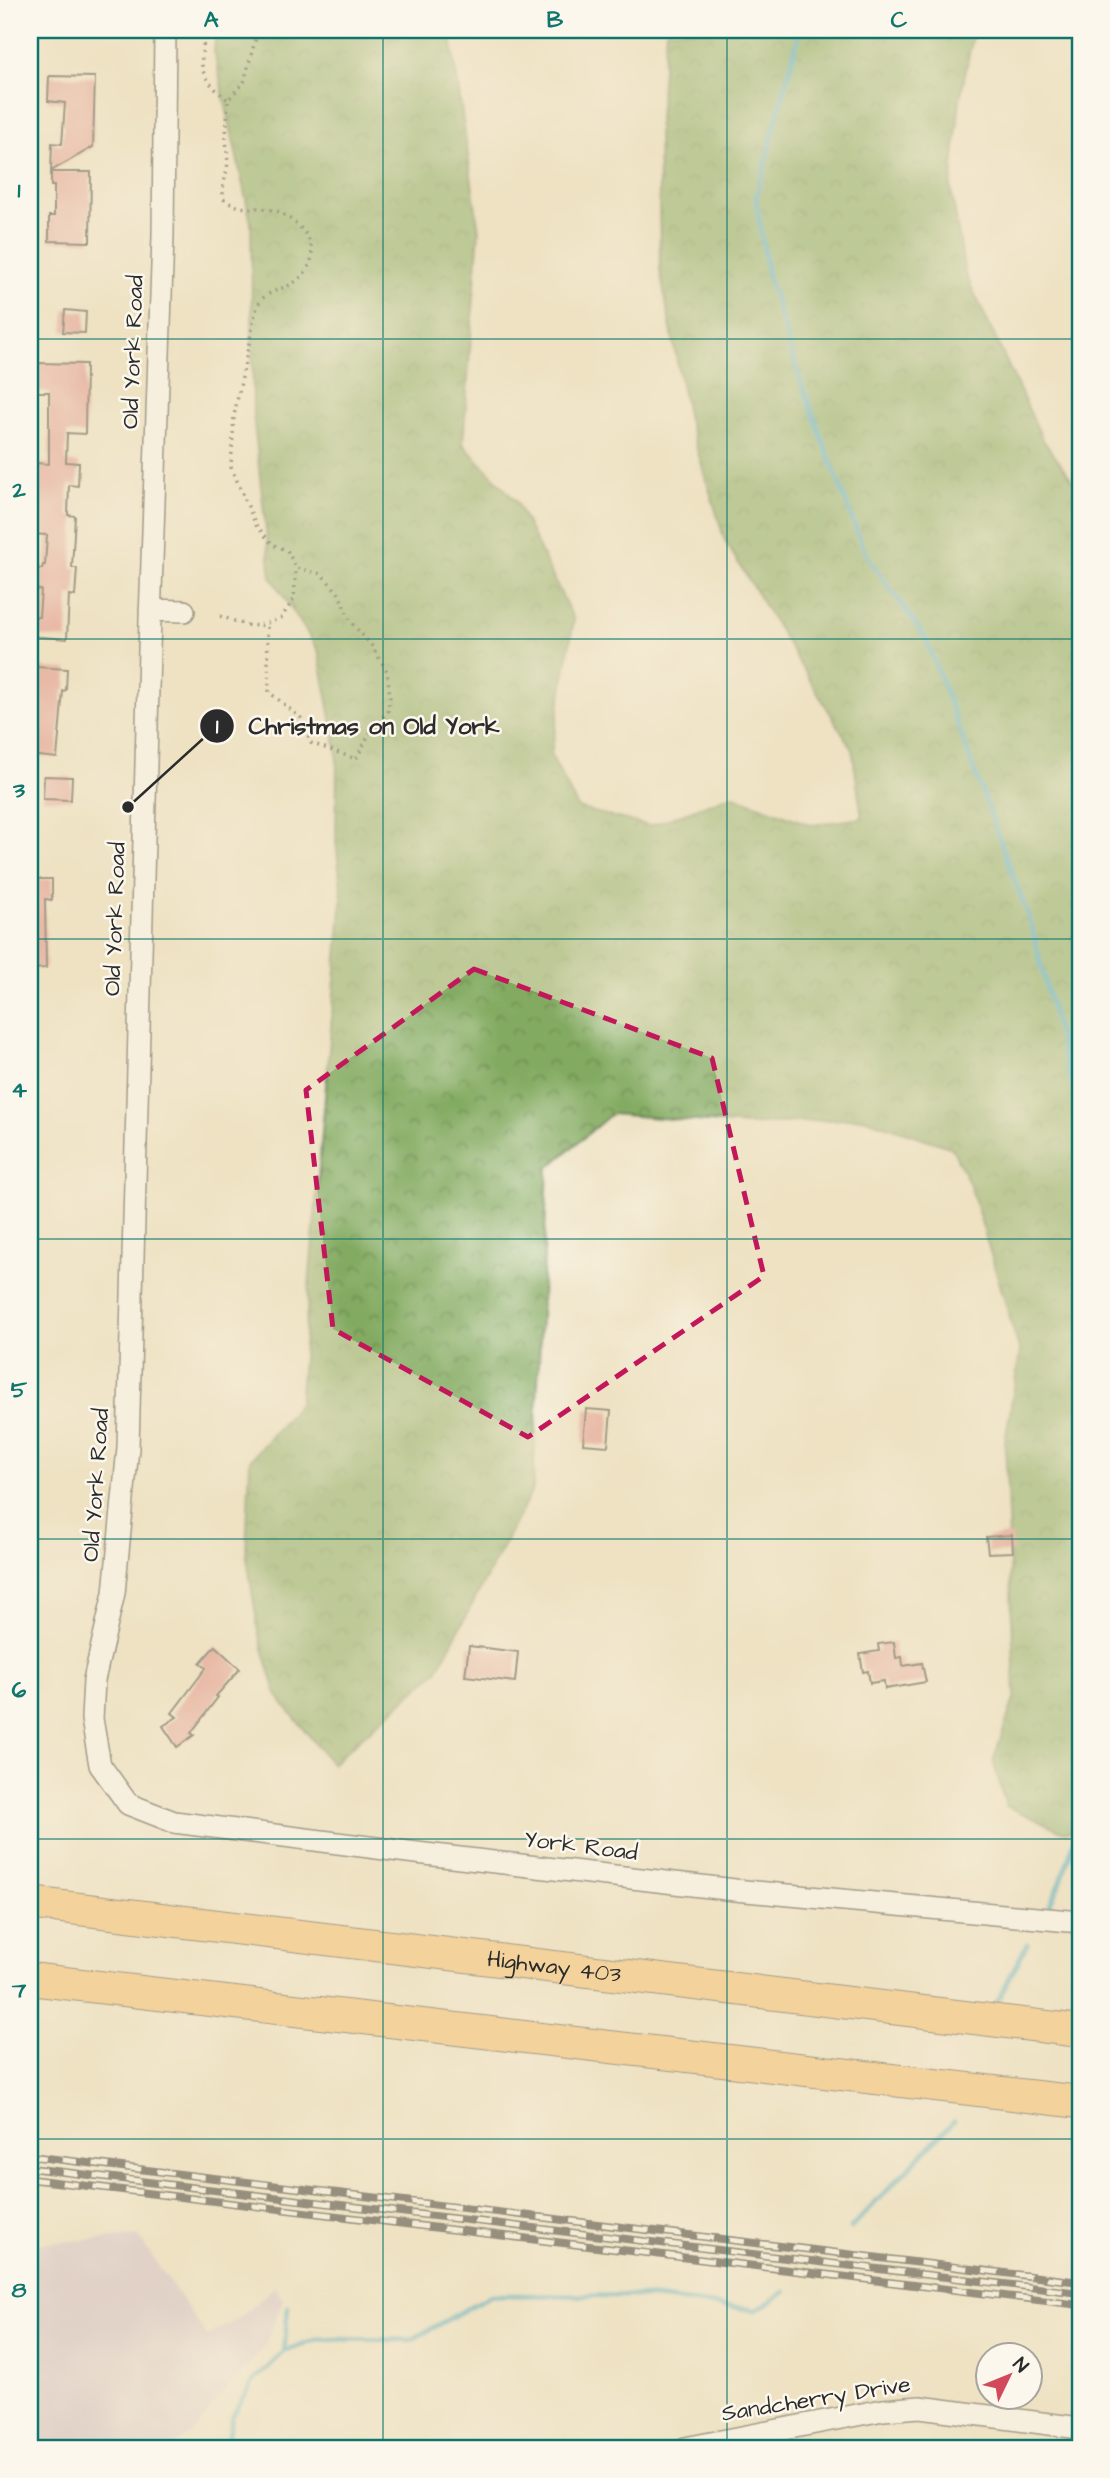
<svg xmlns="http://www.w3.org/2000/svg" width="1110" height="2478" viewBox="0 0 1110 2478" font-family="'Architects Daughter',sans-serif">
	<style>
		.industrial { fill: #d0bdcd }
		.forest { fill: url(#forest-crowns); stroke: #566a46; stroke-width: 2 }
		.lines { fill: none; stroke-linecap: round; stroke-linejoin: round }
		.stream { stroke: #40a8c0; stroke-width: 5 }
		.building { fill: #e18984 }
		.minor-casing { stroke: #484642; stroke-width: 24 }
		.highway-casing { stroke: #484642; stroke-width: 34 }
		.path { stroke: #484642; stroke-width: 3.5; stroke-dasharray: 2 5; stroke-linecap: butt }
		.minor { stroke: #fff; stroke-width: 21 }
		.highway { stroke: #fabe6d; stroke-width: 32 }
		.rail-casing { stroke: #2b2b2b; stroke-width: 8 }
		.rail { stroke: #fbf7ec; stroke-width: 5; stroke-dasharray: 16; stroke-linecap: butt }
		.marked { fill: none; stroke: #c2185b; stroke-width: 5; stroke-dasharray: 14 9; stroke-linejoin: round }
		.grid { fill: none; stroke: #0f766e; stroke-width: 2; stroke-opacity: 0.55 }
		.labels { text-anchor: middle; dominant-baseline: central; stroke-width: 5; stroke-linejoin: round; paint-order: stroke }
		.street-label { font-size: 23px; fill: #2b2b2b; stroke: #fbf7ec }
		.leader { fill: none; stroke: #2b2b2b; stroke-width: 2.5 }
		.callout-dot { fill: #2b2b2b; stroke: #fbf7ec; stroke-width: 2.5 }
		.mark-label { font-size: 21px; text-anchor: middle; font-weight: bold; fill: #fff }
		.callout-label { font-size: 24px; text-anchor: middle; font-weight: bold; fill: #2b2b2b; stroke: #fbf7ec; stroke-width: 5; stroke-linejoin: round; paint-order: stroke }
		.neatline { fill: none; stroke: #0f766e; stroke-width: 2.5 }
		.grid-label { font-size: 23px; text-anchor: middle; font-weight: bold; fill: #0f766e }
	</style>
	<defs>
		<pattern id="forest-crowns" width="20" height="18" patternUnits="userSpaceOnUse" patternTransform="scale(1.75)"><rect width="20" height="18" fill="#82aa60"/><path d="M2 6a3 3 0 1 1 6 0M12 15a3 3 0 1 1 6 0" fill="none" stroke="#6b8b4f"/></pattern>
	</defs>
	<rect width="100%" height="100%" fill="#fbf7ec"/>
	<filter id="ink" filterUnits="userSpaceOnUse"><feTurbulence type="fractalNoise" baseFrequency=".0143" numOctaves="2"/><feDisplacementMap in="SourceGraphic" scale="14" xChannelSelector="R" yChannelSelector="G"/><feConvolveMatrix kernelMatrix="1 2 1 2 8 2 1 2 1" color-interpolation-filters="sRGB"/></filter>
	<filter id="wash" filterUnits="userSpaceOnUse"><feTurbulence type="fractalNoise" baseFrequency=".00686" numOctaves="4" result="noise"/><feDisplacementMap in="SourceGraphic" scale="28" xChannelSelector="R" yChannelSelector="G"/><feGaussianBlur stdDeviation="1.57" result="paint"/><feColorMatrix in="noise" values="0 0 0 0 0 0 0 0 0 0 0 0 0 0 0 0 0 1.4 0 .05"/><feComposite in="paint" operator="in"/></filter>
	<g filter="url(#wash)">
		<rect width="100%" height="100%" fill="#eee2c3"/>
		<!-- industrial -->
		<path class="industrial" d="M138,2236L207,2336L238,2319L275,2286L283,2300L264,2348L218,2399L197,2429L170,2448H30V2244Z"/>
		<!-- forest -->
		<path class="forest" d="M216,30H450L479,231L463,444L516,501L574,620L551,755L578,808L650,826L732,795L811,825L862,818L852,749L725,541L688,420L660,271L658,130L666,30H974L960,99L951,188L965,273L1043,440L1080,490V1831L1064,1832L1006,1806L993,1761L1015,1696L1005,1441L1020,1352L970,1185L952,1148L863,1118L747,1125L611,1114L548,1168L533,1489L437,1671L332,1764L277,1696L259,1635L246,1552L250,1460L299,1404L342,897L336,841L337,750L318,650L271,577L253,414L251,223L214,51Z"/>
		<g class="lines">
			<!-- stream -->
			<path class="stream" d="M800,30L756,199L768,276L798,374L865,553L926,639L1031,924L1068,1074L1080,1102
				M1049,1906L1061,1881L1080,1823
				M993,2010L1027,1944
				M851,2228L954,2121
				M284,2352L288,2306
				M226,2448L233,2415L254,2381L284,2352L318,2339L411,2340L491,2295L637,2296L757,2310L785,2292"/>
		</g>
		<g id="blocks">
			<!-- building -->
			<path class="building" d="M49,76L95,77L93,147L51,171L52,143L62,144L65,103L48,101Z
				M51,172H91L90,242L49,241V216H54V186H51Z
				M65,310L86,312L85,333L63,332Z
				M36,363L86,364L85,434L67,433L66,462L79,463L78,486L69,485L68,515L75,516L72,568H77L75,596L69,595L67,639L30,636V617H39L41,590L30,589V568L42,569L43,565H45L47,535L31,534L35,463L49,464V392H35Z
				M36,667L67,669L66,690L63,691L57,758L30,755V731H32L34,702L30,701V668L36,669Z
				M44,776L72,777L71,800L43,799Z
				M30,879H52V900L45,899L46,968L30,969Z
				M586,1409L611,1411L608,1446L583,1444Z
				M1012,1535L1013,1552L988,1553L986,1537Z
				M894,1642L896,1658L902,1657L903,1666L922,1663L926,1682L885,1689L884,1681L870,1683L868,1671L863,1672L860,1654L879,1651L878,1644Z
				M215,1646L240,1669L216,1696L218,1697L191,1733L194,1735L177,1747L163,1726L177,1717L172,1713L206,1668L200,1663Z
				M469,1646L518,1652L515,1682L465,1676Z"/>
		</g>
	</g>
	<g filter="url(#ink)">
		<use href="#blocks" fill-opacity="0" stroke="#484642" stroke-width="2"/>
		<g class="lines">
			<defs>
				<path id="minor" d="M165,30L163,236L149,650L128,1448L114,1593L94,1680L92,1719L100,1765L128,1804L174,1822L408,1852L735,1890L1080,1922
					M150,610L184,611
					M685,2448L883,2410L920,2407L1080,2428"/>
				<g id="highway">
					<path id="s1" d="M30,1903L1080,2031"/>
					<path d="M30,1979L1080,2102"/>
				</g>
			</defs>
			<!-- minor casing -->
			<use href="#minor" class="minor-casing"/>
			<!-- highway casing -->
			<use href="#highway" class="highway-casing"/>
			<!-- path -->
			<path class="path" d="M206,30C199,67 197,75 228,100
				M265,30L256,37L244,82L228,100L226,137L228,163L223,188V199C245,214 255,204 276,211C281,212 286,217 290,219C312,234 321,258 300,278C290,288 270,290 262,299C259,302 256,310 255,314L234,416L231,467L256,525L273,545L287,550L296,568L321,574L338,592L351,622L371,645L387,671L390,696L388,711L370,733L356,759L311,743L301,718L269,692L267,624
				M220,616L246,625L259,626L281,618L294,599L296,569"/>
			<!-- minor -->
			<use href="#minor" class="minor"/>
			<!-- highway -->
			<use href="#highway" class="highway"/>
			<defs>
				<path id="rail" d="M30,2156L1080,2282
					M30,2168L1080,2293
					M30,2179L1080,2305"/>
			</defs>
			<!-- rail casing -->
			<use href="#rail" class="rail-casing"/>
			<!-- rail -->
			<use href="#rail" class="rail"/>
		</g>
	</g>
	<!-- marked area -->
	<path d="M0 0H1110V2478H0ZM474,969L712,1058L764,1276L528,1437L333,1329L306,1090Z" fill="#eee2c3" fill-opacity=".55" fill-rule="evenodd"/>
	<path class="marked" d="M474,969L712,1058L764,1276L528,1437L333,1329L306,1090Z"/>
	<!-- grid -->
	<path class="grid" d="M383,30V2448M727,30V2448M30,339H1080M30,639H1080M30,939H1080M30,1239H1080M30,1539H1080M30,1839H1080M30,2139H1080"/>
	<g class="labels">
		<!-- street labels -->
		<g class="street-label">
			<text transform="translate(133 352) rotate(-88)">Old York Road</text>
			<text transform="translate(115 919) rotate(-88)">Old York Road</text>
			<text transform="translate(96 1485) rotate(-86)">Old York Road</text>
			<text transform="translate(581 1846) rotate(7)">York Road</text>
			<text stroke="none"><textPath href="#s1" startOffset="528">Highway 403</textPath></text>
			<text transform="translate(816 2399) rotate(-9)">Sandcherry Drive</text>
		</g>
	</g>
	<!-- callouts -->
	<path class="leader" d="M128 807L217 726"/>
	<g class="callout-dot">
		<circle cx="128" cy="807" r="7"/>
		<circle cx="217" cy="726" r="18"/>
	</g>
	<g class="mark-label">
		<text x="217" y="733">1</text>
	</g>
	<g class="callout-label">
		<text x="374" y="734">Christmas on Old York</text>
	</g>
	<!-- margin -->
	<rect width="1110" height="2478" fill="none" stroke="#fbf7ec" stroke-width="77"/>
	<!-- north arrow -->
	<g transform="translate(1009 2376) rotate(47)"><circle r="33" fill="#fbf7ec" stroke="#a8a59f" stroke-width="2"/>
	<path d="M0-5L12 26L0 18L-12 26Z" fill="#d1495b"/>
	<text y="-10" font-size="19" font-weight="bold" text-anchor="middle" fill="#2b2b2b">N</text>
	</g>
	<rect x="38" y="38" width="1034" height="2402" class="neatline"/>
	<g class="grid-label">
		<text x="211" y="27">A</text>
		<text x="555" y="27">B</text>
		<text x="899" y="27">C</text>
		<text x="19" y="197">1</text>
		<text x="19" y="497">2</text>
		<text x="19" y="797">3</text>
		<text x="19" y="1097">4</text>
		<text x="19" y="1397">5</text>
		<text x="19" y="1697">6</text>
		<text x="19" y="1997">7</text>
		<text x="19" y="2297">8</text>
	</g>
</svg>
